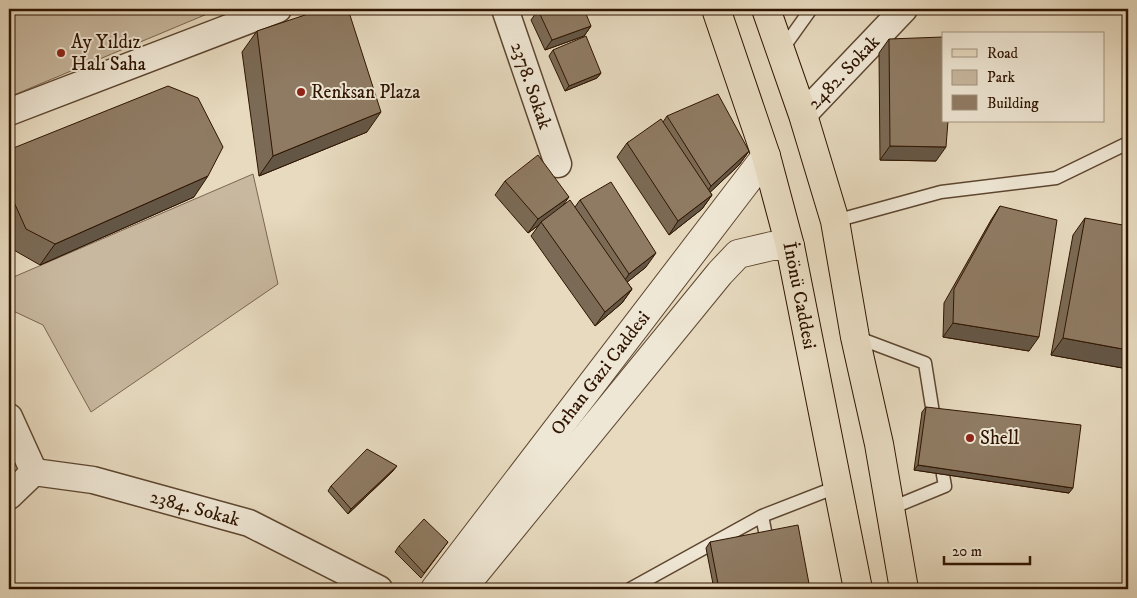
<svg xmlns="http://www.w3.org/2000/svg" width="1137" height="598" viewBox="0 0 1137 598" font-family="'IM FELL DW Pica',serif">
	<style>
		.green { fill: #c8b89f; stroke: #7c6650 }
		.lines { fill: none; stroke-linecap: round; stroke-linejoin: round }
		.service-casing { stroke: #5d4630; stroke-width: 15 }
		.minor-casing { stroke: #5d4630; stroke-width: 29 }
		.tertiary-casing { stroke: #5d4630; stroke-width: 30 }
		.primary-casing { stroke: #2f1400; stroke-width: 30 }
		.service { stroke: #efe7d5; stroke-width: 12 }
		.minor { stroke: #efe7d5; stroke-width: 26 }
		.tertiary { stroke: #efe7d5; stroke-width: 28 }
		.primary { stroke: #e7dabf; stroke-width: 28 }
		.wall { fill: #7b6a55; stroke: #2f1400 }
		.shaded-wall { fill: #645645; stroke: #2f1400 }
		.building { fill: #8f7b63; stroke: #2f1400 }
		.poi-dot { fill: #8f2418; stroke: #efe7d5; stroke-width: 2 }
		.labels { text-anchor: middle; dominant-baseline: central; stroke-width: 4; stroke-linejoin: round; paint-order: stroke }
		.poi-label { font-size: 19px; fill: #2f1400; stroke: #efe7d5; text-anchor: start }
		.street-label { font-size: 19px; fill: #2f1400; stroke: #efe7d5 }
	</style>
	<rect width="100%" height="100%" fill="#e7dabf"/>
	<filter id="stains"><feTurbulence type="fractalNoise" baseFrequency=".004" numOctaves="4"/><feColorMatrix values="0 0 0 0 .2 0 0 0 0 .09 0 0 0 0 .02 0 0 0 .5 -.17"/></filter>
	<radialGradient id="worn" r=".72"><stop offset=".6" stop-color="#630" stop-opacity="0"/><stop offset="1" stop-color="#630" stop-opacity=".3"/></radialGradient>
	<!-- green -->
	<path class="green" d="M9,9H219L9,97Z
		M253,174L278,284L91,412L43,325L9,309V279Z"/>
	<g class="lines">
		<defs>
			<path id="service" d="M781,51L811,9
				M835,221L941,192L1056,178L1128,143
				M856,337L925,363L933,413
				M889,509L945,486L943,475
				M766,536L762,516L839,486
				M630,589L762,516"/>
			<g id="minor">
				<path id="s1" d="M505,9L558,164"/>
				<path d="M9,112L278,9"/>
				<path id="s2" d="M803,115L904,9"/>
				<path d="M9,417L34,472"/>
				<path id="s3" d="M9,496L34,472L93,480L249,523L379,589"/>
			</g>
			<g id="tertiary">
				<path id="s4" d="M435,589L766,156"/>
				<path d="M462,589L720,273L738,254L772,246H790"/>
			</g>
			<g id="primary">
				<path id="s5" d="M716,9L766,156L790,246L858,589"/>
				<path d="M766,9L803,115L835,221L855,337L879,444L904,589"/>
			</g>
		</defs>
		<!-- service casing -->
		<use href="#service" class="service-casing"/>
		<!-- minor casing -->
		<use href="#minor" class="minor-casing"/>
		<!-- tertiary casing -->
		<use href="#tertiary" class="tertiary-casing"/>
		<!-- primary casing -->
		<use href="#primary" class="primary-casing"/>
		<!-- service -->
		<use href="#service" class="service"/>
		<!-- minor -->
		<use href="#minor" class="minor"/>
		<!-- tertiary -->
		<use href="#tertiary" class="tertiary"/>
		<!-- primary -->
		<use href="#primary" class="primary"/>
	</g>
	<!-- wall -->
	<path class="wall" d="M538,10L591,26L584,36L545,50L531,20Z
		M257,31L367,132L259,176L242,52Z
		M889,39L936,161L880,160L879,53Z
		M553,50L601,73L597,78L565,91L549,56Z
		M667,116L749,151L739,165L710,192L712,195L702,209L669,235L617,157L627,143L663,122Z
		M11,149L194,197L40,265L12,249L9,243V152Z
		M505,181L563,206L575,207L580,200L646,267L627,282L632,289L622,303L595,326L531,236L539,225L528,233L495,195Z
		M1000,206L1029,351L943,337L944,303L991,220Z
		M1085,218L1128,369L1051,355L1073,235Z
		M926,407L1069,493L914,470L922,412Z
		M393,471L348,514L328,491L331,486Z
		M448,542L421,578L395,552L399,546Z
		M710,542L810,589H714L706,548Z"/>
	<!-- shaded-wall -->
	<path class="shaded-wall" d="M591,26L584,36L545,50L552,40Z
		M601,73L597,78L565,91L569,86Z
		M381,112L367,132L259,176L273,156Z
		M890,146L946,147L936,161L880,160Z
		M749,151L739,165L702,200L711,186Z
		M208,176L194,197L40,265L55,244Z
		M712,195L702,209L669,235L678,221Z
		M569,197L559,211L541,222L539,225L528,233L538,219Z
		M656,253L646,267L620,288L629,274Z
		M632,289L622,303L595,326L605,312Z
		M953,323L1039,337L1029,351L943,337Z
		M1063,338L1128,350V369L1051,355Z
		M918,465L1073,488L1069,493L914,470Z
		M397,466L393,471L348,514L351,509Z"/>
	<!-- building -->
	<path class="building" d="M323,9H348L381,112L273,156L257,31Z
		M539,9H584L591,26L552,40L538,10Z
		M586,36L601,73L569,86L553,50Z
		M943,37V121H948L946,147L890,146L889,39Z
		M168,86L198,98L223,147L208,176L55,244L26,229L9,191V153L11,149Z
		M718,94L749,151L711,186L667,116Z
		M661,119L712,195L678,221L627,143Z
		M538,155L569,197L538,219L505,181Z
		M611,182L656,253L629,274L580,200Z
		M570,200L632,289L605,312L541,222Z
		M1000,206L1057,220L1039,337L953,323L954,289Z
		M1085,218L1128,226V350L1063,338Z
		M926,407L1081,425L1073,488L918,465Z
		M367,449L397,466L351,509L331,486Z
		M424,519L448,542L424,573L399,546Z
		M798,525L810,589H719L710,542Z
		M710,587V589H700Z"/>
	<!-- markers -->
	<g class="poi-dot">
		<circle cx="61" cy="53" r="5"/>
		<circle cx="301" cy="92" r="5"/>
		<circle cx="970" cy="438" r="5"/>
	</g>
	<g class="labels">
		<!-- poi labels -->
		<g class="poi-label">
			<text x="71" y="42">Ay Yıldız<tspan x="71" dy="22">Halı Saha</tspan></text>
			<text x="311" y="92">Renksan Plaza</text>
			<text x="980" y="438">Shell</text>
		</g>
		<!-- street labels -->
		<g class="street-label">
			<text stroke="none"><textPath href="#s2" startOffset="59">2482. Sokak</textPath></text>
			<text stroke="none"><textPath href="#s1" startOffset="81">2378. Sokak</textPath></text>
			<text stroke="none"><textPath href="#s5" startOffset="299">İnönü Caddesi</textPath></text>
			<text stroke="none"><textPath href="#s4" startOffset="272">Orhan Gazi Caddesi</textPath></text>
			<text stroke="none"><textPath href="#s3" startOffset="200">2384. Sokak</textPath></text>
		</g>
	</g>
	<!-- margin -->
	<rect width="1137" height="598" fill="none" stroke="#e7dabf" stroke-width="30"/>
	<rect x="10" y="10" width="1117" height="578" fill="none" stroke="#2f1400" stroke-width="2.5"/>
	<rect x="15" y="15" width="1107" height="568" fill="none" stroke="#2f1400"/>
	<!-- legend -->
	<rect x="942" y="32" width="162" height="90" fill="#efe7d5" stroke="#a29380"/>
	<rect x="952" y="49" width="25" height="8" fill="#e7dabf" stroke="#a29380"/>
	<text x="987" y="58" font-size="15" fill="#2f1400">Road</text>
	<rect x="952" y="70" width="25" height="15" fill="#c8b89f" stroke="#a29380"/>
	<text x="987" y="82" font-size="15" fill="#2f1400">Park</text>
	<rect x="952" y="95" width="25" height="15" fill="#8f7b63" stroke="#a29380"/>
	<text x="987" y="108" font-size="15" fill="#2f1400">Building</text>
	<!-- scale -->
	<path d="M944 556v8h86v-8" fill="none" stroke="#2f1400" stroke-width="2.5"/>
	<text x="952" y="556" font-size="15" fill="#2f1400" stroke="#efe7d5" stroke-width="4" paint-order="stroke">20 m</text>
	<rect width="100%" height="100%" filter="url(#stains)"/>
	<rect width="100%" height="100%" fill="url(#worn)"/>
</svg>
